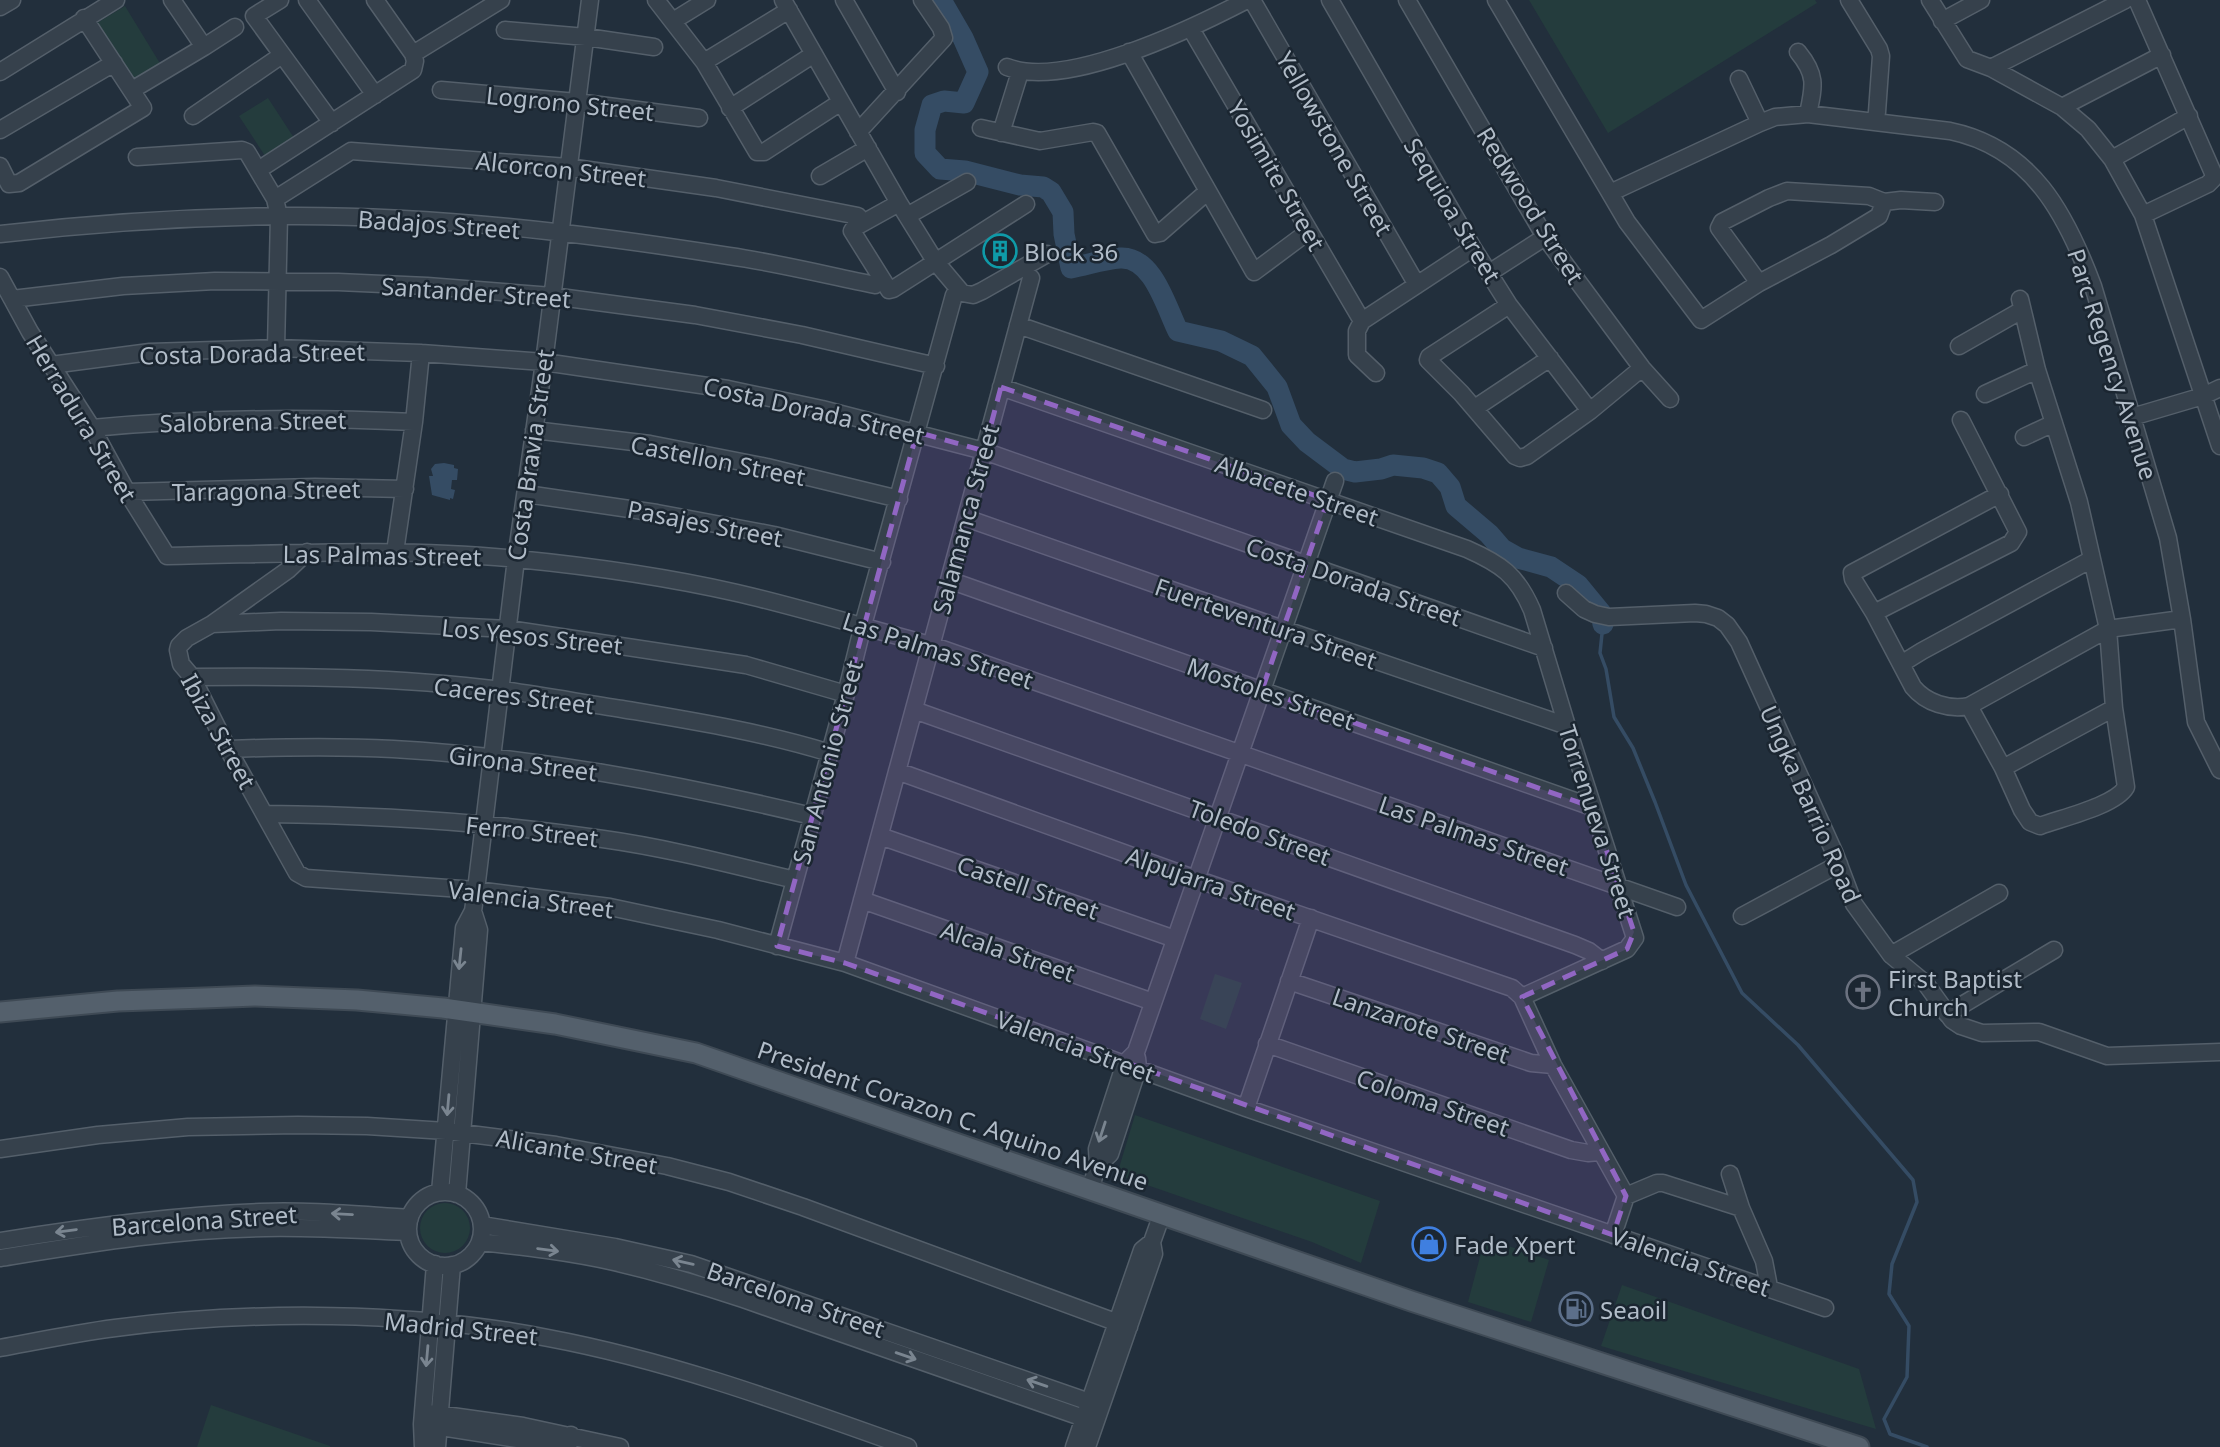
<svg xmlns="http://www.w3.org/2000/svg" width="2220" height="1447" viewBox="0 0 2220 1447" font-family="'Noto Sans',sans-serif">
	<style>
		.green { fill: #243c3d }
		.water { fill: #354c64 }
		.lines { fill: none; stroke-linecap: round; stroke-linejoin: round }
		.stream { stroke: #354c64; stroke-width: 3.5 }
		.river { stroke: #354c64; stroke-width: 21 }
		.minor-casing { stroke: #545f6a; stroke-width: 19 }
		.major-casing { stroke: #3f4a55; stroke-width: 23 }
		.minor { stroke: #36414c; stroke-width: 16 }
		.major { stroke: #54606c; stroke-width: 19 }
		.oneway { stroke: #7a8590 }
		.marked { fill: #9166c3; fill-opacity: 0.2; stroke: #9166c3; stroke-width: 5; stroke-dasharray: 14 9; stroke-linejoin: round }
		.labels { text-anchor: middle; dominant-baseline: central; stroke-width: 5; stroke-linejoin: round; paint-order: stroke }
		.street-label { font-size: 24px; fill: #b1bcc8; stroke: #1b2631 }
		.poi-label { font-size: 24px; fill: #b1bcc8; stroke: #1b2631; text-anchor: start }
	</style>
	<rect width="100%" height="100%" fill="#222f3c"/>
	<!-- green -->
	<path class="green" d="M1529,0H1815L1817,3L1608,133Z
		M125,6L161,65L133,82L97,23Z
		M268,98L296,141L267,159L239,116Z
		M1215,974L1242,983L1226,1029L1200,1019Z
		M1135,1115L1380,1201L1361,1263L1312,1242L1121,1176L1119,1168Z
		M420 1228a25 25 0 1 1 50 0a25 25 0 1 1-50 0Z
		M1485,1238L1549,1260L1531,1322L1468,1302Z
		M1622,1285L1859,1369L1876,1429L1601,1346Z
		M211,1405L330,1446V1447H197Z"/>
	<!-- water -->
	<path class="water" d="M444,463L454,465V468L458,469L457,480H452L451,489L455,490L453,499L450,498V500L432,495L429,476H433L431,469L435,464Z"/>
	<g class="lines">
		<!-- stream -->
		<path class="stream" d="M1603,624L1600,653L1606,669L1614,717L1633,748L1655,802L1686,885L1742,993L1798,1045L1913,1180L1917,1202L1892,1264L1889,1294L1909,1326L1907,1377L1884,1419L1890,1434L1927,1447"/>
		<!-- river -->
		<path class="river" d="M941,0L963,38L978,72L964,103L944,101L932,105L925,130V153L940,169L965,171L1020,185L1043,187L1051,192L1063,212L1064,234L1071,268C1087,265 1104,259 1120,258C1153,256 1166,307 1178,331L1221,341L1252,356L1277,387L1291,425L1307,442L1343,469L1355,472L1381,469L1393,465L1423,468L1438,473L1450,487L1456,506L1489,534L1502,549L1518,558L1551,567L1578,585L1601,613L1603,624"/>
		<defs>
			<path id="minor" d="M280,0L254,16L332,123
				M307,0L375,95
				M656,0L704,62L757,152H764L841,102
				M783,0L899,203L935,261L962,293L973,295L982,291L1047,254
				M844,0L897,92
				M1252,0L1417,285
				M1330,0L1473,248L1509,305L1590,411
				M1407,0L1545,237L1642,368L1670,399
				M1496,0L1610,193L1760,123L1775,117L1808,114L1950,131C2032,148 2066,214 2093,286L2168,538L2182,619L2196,722L2220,770
				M1849,0L1879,49L1881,56L1877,112L1875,122
				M1930,0L1967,59L1991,68L2062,107L2088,129L2112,159L2143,215L2220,446
				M2137,0L2213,173V179L2208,184L2143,215
				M0,7L12,0
				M673,21L707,0
				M1942,21L1981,0
				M1191,29L1362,321
				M505,30L586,37L654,47
				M204,47L235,27
				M1129,52L1254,272L1309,231
				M1798,52C1817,75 1814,86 1808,114
				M413,54L501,0
				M704,62L789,10
				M1007,67C1066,90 1193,28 1247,0
				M1991,68L2125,0
				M0,72L116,0
				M1739,79L1760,123
				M132,90L204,47L172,0
				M441,90L577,102L699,118
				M2062,107L2162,55
				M730,108L814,54
				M193,116L282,55
				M981,128L1040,141L1093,132L1097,133L1155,234L1160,233L1208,191
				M0,130L114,63
				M858,132L944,38L941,28L922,0
				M1001,133L1020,72
				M137,157L242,150L247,152L275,199L279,216L276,348
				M2112,159L2189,116
				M266,165L413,70L415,61L413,54L375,0
				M0,166L9,184L19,183L143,108L84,18
				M820,176L868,148
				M1610,193L1627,222L1701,320L1759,283L1831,245L1879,216L1884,202
				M275,199L351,151L568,167L716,188L858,216
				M899,203L854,228L852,231L889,290L893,289L1026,204
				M907,216L967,182
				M0,234C95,223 190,217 286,216C434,215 583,233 729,256C778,263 826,275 875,285
				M1489,273L1545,237
				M0,277L30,332L92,428L127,492L167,556C284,554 400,547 517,559C588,566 667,577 737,593C802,608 866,628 931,645L1677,907
				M1759,283L1719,228L1722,222L1769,198L1787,191L1869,196L1884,202L1901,200L1935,202
				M12,299L123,286L215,281L338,282L427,286L552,296L695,315L802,335L936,366
				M1509,305L1429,357L1428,360L1461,393L1515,456L1520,458L1527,456L1590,411L1642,368
				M1018,325L1263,410
				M1959,346L2022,310
				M51,365L150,352L276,348L421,353L544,362L728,389L822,409L984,451L1544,648
				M1376,373L1357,355V331L1362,321L1473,248
				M1001,387L1467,549C1501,564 1517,575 1532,610L1567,726L1635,938L1627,949L1522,997
				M1985,394L2037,370
				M1475,408L1550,358
				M2132,417L2203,396L2220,388
				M92,428C199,418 306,417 414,422
				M534,430L650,444L767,467L899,499
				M2024,437L2054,423
				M127,492L315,487L405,489
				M526,494L657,513L774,535L882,562
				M2000,494L1852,573L1853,579L1874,613L1913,687C1926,703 1949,710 1969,706L2108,629L2182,619
				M966,518L1283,629L1567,726
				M307,552L288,570L212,624L187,638L179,646L178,650L181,664L192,677L228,749L297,873L306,878L476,890L610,907L718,930L845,963L1246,1108L1825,1308
				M395,552L414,422L421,353
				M949,580L1592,807
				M1566,593L1584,609L1595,614L1609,617L1695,613L1706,614L1718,618L1727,625L1739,642L1835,854L1854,904L1891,955L1926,984L1952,1020L1961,1026L1982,1033L2039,1032L2107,1056L2220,1052
				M1874,613L2011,543L2018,532L1961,420
				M212,624L281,621L371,622L508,629L746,665L846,694
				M1901,664L1922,651L2092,559
				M192,677C295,676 399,677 501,690C541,695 582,703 622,709C693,721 762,732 830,753
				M1969,706L2003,768L2022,810L2030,822L2040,826C2061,818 2115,806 2126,787L2114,708L2108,629L2079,502L2037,370L2020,299
				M914,710L1575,945L1589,951L1602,961
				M228,749C283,747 338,746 393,749C535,757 674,783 812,816
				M2003,768L2114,708
				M897,771L1196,879L1512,988L1522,997L1553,1065L1626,1196
				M265,814C378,815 491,822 603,839C668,848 732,865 795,880
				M880,836L1175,939
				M862,900L1153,1002
				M1742,916L1839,864
				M777,946L846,694L863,625L954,295
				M1891,955L1999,893
				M845,963L1031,278
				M1289,981L1531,1063L1553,1065
				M1947,1014L2054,950
				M1267,1044L1571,1150L1588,1153L1600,1152
				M1246,1108L1311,918
				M0,1149L98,1135L188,1127L298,1125L367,1126L446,1131L556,1145L667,1166L729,1182L803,1207L1129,1327
				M1098,1165L1110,1154L1138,1068L1137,1058
				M1730,1174L1741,1208L1764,1261L1769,1287
				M1090,1189L1098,1165L1097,1149L1125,1063L1136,1052L1335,481
				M440,1192L464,928L473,911L476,890L516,559L544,362L590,0
				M408 1229a37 37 0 1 1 74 0a37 37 0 1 1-74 0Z
				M457,1194L479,930L473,911
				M1626,1196L1657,1183H1663L1741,1208
				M482,1225L615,1247L691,1264L1101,1406
				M1613,1235L1626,1196
				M0,1241C86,1227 173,1215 260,1212C310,1210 360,1215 410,1218
				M480,1242C525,1247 570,1252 614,1262C657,1272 701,1285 743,1299L1095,1422
				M0,1258C87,1244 176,1229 265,1228C313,1227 361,1230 408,1232
				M0,1348C38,1341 76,1333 115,1328C252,1310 412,1311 548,1338C671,1361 790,1405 908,1447
				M423,1412L523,1426L620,1447
				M428,1425L568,1447L571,1435
				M423,1447L422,1424L435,1264
				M437,1447L452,1265
				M1074,1447L1142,1250L1152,1242
				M1087,1447L1154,1254L1152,1242L1162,1214"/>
			<path id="major" d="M0,1012L118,1001L204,998L255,996L357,1000L443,1008L555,1024L696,1053L1411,1301L1859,1447"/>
		</defs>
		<!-- minor casing -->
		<use href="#minor" class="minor-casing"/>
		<!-- major casing -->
		<use href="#major" class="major-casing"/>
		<!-- minor -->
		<use href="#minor" class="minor"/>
		<!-- major -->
		<use href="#major" class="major"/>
	</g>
	<!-- one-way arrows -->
	<defs><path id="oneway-shaft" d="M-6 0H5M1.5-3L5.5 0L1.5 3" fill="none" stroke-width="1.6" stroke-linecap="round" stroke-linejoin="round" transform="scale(1.75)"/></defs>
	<g class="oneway">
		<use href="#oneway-shaft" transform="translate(460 959) rotate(96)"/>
		<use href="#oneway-shaft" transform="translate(448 1105) rotate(95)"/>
		<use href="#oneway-shaft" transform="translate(1102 1132) rotate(108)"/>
		<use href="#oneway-shaft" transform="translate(342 1214) rotate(-177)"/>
		<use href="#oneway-shaft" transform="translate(66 1231) rotate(172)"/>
		<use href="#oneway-shaft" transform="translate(548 1250) rotate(8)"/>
		<use href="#oneway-shaft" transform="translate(683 1262) rotate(-167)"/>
		<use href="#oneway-shaft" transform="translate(427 1356) rotate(95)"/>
		<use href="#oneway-shaft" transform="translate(906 1356) rotate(19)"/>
		<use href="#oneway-shaft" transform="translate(1037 1383) rotate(-161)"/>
	</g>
	<!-- marked area -->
	<path class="marked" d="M1001,387L1328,500L1262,690L1592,807L1634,932L1627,949L1522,997L1626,1196L1613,1235L845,963L777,946L917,432L984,451Z"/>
	<!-- icons -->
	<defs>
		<symbol id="building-ring" viewBox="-11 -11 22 22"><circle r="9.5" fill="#1b2631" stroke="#0f9aa8" stroke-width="1.5"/><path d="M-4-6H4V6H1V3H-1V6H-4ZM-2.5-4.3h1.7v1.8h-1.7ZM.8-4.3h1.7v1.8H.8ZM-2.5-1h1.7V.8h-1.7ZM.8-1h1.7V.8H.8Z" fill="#0f9aa8"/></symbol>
		<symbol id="church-ring" viewBox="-11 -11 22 22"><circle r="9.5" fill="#1b2631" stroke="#6b7280" stroke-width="1.5"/><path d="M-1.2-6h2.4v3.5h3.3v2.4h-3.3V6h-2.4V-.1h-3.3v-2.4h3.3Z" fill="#6b7280"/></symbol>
		<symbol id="shop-ring" viewBox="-11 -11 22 22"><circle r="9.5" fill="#1b2631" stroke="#3f7fe0" stroke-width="1.5"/><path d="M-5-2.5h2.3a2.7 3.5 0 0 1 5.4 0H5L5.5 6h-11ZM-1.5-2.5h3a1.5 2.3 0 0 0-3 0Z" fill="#3f7fe0"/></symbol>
		<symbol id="fuel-ring" viewBox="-11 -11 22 22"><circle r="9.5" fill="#1b2631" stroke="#5c6f8a" stroke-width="1.5"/><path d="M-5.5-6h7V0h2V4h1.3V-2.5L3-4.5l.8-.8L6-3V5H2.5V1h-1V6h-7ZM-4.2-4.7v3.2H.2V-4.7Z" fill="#5c6f8a"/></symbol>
	</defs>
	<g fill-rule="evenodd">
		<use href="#building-ring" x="981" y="232" width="38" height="38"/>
		<use href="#church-ring" x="1844" y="973" width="38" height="38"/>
		<use href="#shop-ring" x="1410" y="1225" width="38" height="38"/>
		<use href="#fuel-ring" x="1557" y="1290" width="38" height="38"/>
	</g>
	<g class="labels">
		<!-- street labels -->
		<g class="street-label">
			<text transform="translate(570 103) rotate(6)">Logrono Street</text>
			<text transform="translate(1335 143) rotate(60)">Yellowstone Street</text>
			<text transform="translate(561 169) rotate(6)">Alcorcon Street</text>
			<text transform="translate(1277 175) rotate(60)">Yosimite Street</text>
			<text transform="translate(1531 205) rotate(58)">Redwood Street</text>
			<text transform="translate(1453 210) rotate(59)">Sequioa Street</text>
			<text transform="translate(439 224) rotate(4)">Badajos Street</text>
			<text transform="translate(476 292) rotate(4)">Santander Street</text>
			<text transform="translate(252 353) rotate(-1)">Costa Dorada Street</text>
			<text transform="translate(2113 364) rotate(72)">Parc Regency Avenue</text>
			<text transform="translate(814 410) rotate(13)">Costa Dorada Street</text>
			<text transform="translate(82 418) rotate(59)">Herradura Street</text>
			<text transform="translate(253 421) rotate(-1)">Salobrena Street</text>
			<text transform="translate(530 455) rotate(-82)">Costa Bravia Street</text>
			<text transform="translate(718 460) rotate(11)">Castellon Street</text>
			<text transform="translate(266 490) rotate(-1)">Tarragona Street</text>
			<text transform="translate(1297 490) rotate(19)">Albacete Street</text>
			<text transform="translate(965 519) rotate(-75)">Salamanca Street</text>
			<text transform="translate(705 523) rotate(11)">Pasajes Street</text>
			<text transform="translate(382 555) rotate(1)">Las Palmas Street</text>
			<text transform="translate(1354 581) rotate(19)">Costa Dorada Street</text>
			<text transform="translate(1266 623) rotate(19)">Fuerteventura Street</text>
			<text transform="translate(532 636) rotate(6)">Los Yesos Street</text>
			<text transform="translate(938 650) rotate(18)">Las Palmas Street</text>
			<text transform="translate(1271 693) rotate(19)">Mostoles Street</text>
			<text transform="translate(514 695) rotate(7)">Caceres Street</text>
			<text transform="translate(219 731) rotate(61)">Ibiza Street</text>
			<text transform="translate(827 762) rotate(-75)">San Antonio Street</text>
			<text transform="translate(523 763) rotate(7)">Girona Street</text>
			<text transform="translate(1811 804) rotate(66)">Ungka Barrio Road</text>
			<text transform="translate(1598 821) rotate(72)">Torrenueva Street</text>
			<text transform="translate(532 831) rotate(6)">Ferro Street</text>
			<text transform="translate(1260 832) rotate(20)">Toledo Street</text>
			<text transform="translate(1474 835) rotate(19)">Las Palmas Street</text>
			<text transform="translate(1211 883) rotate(19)">Alpujarra Street</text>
			<text transform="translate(1028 887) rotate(19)">Castell Street</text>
			<text transform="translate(531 899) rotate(7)">Valencia Street</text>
			<text transform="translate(1008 951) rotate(19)">Alcala Street</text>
			<text transform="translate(1421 1025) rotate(19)">Lanzarote Street</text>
			<text transform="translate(1076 1046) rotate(20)">Valencia Street</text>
			<text transform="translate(1433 1102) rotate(19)">Coloma Street</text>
			<text transform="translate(953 1115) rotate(19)">President Corazon C. Aquino Avenue</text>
			<text transform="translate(577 1151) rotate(10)">Alicante Street</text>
			<text transform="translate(204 1220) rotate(-4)">Barcelona Street</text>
			<text transform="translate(1691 1261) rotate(19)">Valencia Street</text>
			<text transform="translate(796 1299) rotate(19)">Barcelona Street</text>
			<text transform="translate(461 1328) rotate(6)">Madrid Street</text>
		</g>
		<!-- poi labels -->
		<g class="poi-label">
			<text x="1024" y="251">Block 36</text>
			<text x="1888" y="978">First Baptist<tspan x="1888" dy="28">Church</tspan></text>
			<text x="1454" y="1244">Fade Xpert</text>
			<text x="1600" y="1309">Seaoil</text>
		</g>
	</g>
</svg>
